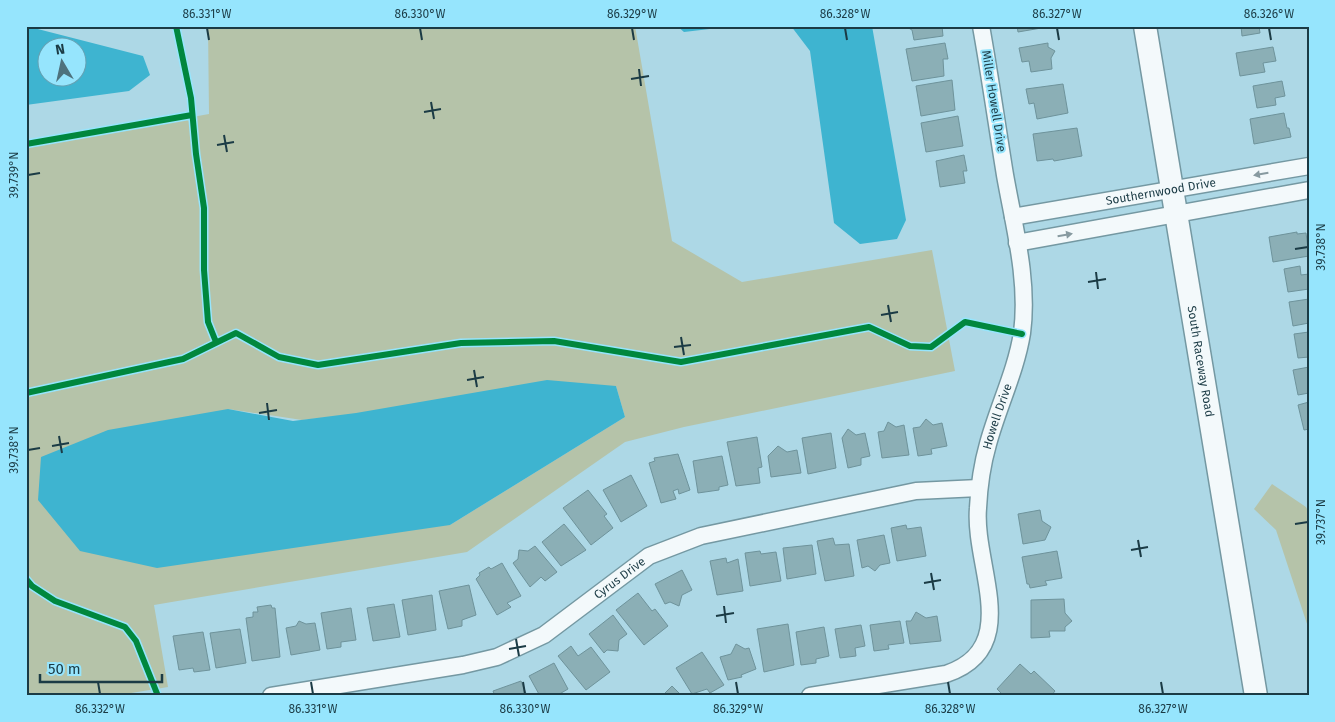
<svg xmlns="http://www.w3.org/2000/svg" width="1335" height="722" viewBox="0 0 1335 722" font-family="'Fira Sans',sans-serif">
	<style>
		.green { fill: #b5c3a9; fill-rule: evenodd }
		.water { fill: #3eb4d0; fill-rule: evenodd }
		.building { fill: #8bafb6; stroke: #6e939b }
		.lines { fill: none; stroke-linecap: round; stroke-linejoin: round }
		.minor-casing { stroke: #7498a2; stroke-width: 19 }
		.secondary-casing { stroke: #7498a2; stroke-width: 25 }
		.minor { stroke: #f3f9fb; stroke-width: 16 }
		.secondary { stroke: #f3f9fb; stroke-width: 22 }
		.cycleway-casing { stroke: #96e5fd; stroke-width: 9 }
		.cycleway { stroke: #00873e; stroke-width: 6 }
		.oneway { fill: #879aa0 }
		.ticks { fill: none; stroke: #1b3b45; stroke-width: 2 }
		.labels { text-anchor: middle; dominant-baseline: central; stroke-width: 4; stroke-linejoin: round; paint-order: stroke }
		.street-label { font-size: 12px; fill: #1b3b45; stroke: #96e5fd }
		.neatline { fill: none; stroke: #1b3b45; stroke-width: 2 }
		.ticks-label { font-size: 12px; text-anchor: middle; fill: #1b3b45 }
	</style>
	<rect width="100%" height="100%" fill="#add8e6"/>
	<!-- green -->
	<path class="green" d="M208,26H635L672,241L742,282L932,250L955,371L684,427L625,442L467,552L154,605L168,687L113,696H26V147L209,114ZM616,386L625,417L450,525L228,409L302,420Z
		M1272,484L1306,507L1309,513V630L1276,530L1254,509Z"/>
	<!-- water -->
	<path class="water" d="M26,26L143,56L150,75L129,91L26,105ZM48,48H78V78H48Z
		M677,26H735L684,32Z
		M791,26H872L906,220L897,239L860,244L834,223L810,51Z
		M547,380L616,386L625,417L450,525L157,568L80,551L38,500L41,457L108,430L228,409L293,421L356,413Z"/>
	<!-- building -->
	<path class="building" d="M905,26H942L943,36L914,40L912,30Z
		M1017,26H1053L1018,32Z
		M1241,26H1259L1260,33L1242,36Z
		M945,43L948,59H943L944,76L912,81L906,49Z
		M1048,43V47L1055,51L1051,58L1052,69L1031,72L1029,61L1022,62L1019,48Z
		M1273,47L1276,61L1263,63L1265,72L1240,76L1236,53Z
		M952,80L955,110L921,116L916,86Z
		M1282,81L1285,96L1275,98L1276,105L1257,108L1253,86Z
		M1063,84L1068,113L1037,119L1034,103L1029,104L1026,89Z
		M1284,113L1287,128H1289L1291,137L1254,144L1250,119Z
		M958,116L963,146L926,152L921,123Z
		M1077,128L1082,156L1054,161L1053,159L1037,161L1033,134Z
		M964,155L967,171H963L965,183L940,187L936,161Z
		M1297,232V234L1306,233L1309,256L1273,262L1269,237Z
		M1300,266L1301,275L1309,274V289L1288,292L1284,269Z
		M1309,299V323L1293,326L1289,302Z
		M1309,332V357L1298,358L1294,334Z
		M1309,367V393L1298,395L1293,370Z
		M1309,402V429L1304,430L1298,405Z
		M926,419L933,425L942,423L947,446L931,449L932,454L918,456L913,428L920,427Z
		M888,422L896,427L904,425L909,455L882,458L878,432L884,431Z
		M848,429L856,435L865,433L870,456L861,458V465L848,468L842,438Z
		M831,433L836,468L808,474L802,438Z
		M757,437L762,467L758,468L760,483L736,486L727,442Z
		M778,446L787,452L797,450L801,473L771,477L768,456Z
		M678,454L690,490L679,494L678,489L673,491L676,499L661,503L649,463L655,461L654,458Z
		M722,456L728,485L719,487V490L698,493L693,461Z
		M631,475L647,506L621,522L603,490Z
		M588,490L607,514L604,516L613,528L591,545L563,508Z
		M1040,510L1042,521L1051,527L1045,540L1023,544L1018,514Z
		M564,524L586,550L561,566L542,542Z
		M906,525L907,529L921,527L926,556L897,561L891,528Z
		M884,535L890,563L880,565L875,571L868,566L862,568L857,540Z
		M833,538L835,545L849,544L854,576L825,581L817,541Z
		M812,545L816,574L787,579L783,548Z
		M535,546L557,572L545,581L541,577L530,587L513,563L518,559L519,550L528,551Z
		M760,551L761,554L776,552L781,581L750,586L745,553Z
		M1057,551L1062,578L1045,581L1047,585L1030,588L1029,584H1027L1022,557Z
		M726,558L727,563L738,559L743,591L717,595L710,561Z
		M502,563L521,596L507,603L511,607L497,615L476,579L480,575L479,573L489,567L491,569Z
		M682,570L692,590L682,595L679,606L670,602L665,604L655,584Z
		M469,585L476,615L462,620V626L448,629L439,591Z
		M638,593L652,611L655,609L668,626L644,645L616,610Z
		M432,595L436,630L408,635L402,600Z
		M1064,599L1065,613L1072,621L1065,627V631H1049L1050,637L1031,638V600Z
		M394,604L400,637L373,641L367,608Z
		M271,605L272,608H275L280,657L252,661L246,618L253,617V612H258L257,607Z
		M351,608L356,640L341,642V647L327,649L321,613Z
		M916,612L926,618L937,616L941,641L910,644L906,621H911Z
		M613,615L627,634L619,640L618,651L607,650L604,653L589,634Z
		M299,621L306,624L315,623L320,650L291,655L286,628L296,626Z
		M900,621L904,643L888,645L889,649L874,651L870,625Z
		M788,624L794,665L764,672L757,629Z
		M861,625L865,646L855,648L856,656L840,658L835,629Z
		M824,627L829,656L816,659V663L801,665L796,632Z
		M240,629L246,663L216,668L210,633Z
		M203,632L210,670L194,672L193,668L179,670L173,636Z
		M736,644L745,649L749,648L756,669L741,675L742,677L728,680L720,657L731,654Z
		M571,646L578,656L591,647L610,672L586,690L558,656Z
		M702,652L724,685L710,693L707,689L692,694L676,668Z
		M554,663L568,689L556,696H540L529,676Z
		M1020,664L1031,674L1034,671L1055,691L1051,696H1004L997,689Z
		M521,681L527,696H495L493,691Z
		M672,686L682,696H662Z"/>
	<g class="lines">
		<defs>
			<g id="minor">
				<path id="s1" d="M1013,217L1309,166"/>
				<path d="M1017,243L1309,190"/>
				<path id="s2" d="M271,696L463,665L497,657L544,635L649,556L701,536L916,491L979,488"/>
				<path id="s3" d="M810,696L946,674C1024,648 973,566 978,508C979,487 982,465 988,444C998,407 1016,371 1022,333C1029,281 1014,226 1005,175C997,126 990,76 981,26"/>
			</g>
			<g id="secondary">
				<path id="s4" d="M1145,26L1256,696"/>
			</g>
		</defs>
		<!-- minor casing -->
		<use href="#minor" class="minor-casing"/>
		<!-- secondary casing -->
		<use href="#secondary" class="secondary-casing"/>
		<!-- minor -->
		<use href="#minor" class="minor"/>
		<!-- secondary -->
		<use href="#secondary" class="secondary"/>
		<defs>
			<path id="cycleway" d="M176,26L191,98L196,154L204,208V270L208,322L216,342
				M26,144L192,115
				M26,393L183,359L236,333L279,357L318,365L461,343L554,341L681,362L869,327L910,346L931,347L965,322L1022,334
				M26,579L32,586L55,601L125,627L136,641L158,696"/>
		</defs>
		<!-- cycleway casing -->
		<use href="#cycleway" class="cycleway-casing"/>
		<!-- cycleway -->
		<use href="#cycleway" class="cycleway"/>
	</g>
	<!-- one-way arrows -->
	<defs><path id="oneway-solid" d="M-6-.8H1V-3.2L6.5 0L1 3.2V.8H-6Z" transform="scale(1.25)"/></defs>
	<g class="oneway">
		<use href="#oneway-solid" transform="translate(1261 174) rotate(170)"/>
		<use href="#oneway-solid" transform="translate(1065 235) rotate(-10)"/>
	</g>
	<!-- ticks -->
	<path class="ticks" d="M207,28L209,40M420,28L422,40M632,28L634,40M845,28L847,40M1057,28L1059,40M1269,28L1271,40M639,69L641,86M631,79L649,76M431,102L434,119M424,112L441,109M224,135L227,152M217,145L234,142M28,175L40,173M1295,249L1308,247M1096,272L1098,289M1088,282L1106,279M888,305L891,322M881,315L898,312M681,337L684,355M674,347L691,345M474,370L477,387M467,380L484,377M267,403L269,420M259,413L277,410M59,436L62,453M52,446L69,443M28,450L40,448M1295,524L1308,522M1138,540L1141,557M1131,550L1148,547M931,573L934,590M924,583L941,580M724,606L726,623M716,616L734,613M516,639L519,656M509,649L526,646M98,682L100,694M311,682L313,694M523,682L525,694M736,682L738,694M948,682L950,694M1161,682L1163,694"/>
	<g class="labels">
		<!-- street labels -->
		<g class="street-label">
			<text transform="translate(994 101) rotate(81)">Miller Howell Drive</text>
			<text stroke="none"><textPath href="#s1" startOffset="150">Southernwood Drive</textPath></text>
			<text stroke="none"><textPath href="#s4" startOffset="340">South Raceway Road</textPath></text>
			<text stroke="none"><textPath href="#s3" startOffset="419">Howell Drive</textPath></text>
			<text stroke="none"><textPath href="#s2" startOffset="376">Cyrus Drive</textPath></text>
		</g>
	</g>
	<!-- border -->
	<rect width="1335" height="722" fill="none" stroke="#96e5fd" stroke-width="55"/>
	<!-- north arrow -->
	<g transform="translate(62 62) rotate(351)"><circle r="24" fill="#96e5fd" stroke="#65a1b3"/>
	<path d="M0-4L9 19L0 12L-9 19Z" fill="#4e727d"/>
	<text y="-8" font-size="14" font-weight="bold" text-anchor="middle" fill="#1b3b45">N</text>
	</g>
	<!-- scale -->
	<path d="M40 674v8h122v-8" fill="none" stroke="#1b3b45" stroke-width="2.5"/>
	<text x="48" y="674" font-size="15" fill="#1b3b45" stroke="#96e5fd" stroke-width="4" paint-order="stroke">50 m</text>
	<rect x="28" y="28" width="1280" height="666" class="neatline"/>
	<g class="ticks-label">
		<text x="207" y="18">86.331°W</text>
		<text x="420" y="18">86.330°W</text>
		<text x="632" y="18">86.329°W</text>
		<text x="845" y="18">86.328°W</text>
		<text x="1057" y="18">86.327°W</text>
		<text x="1269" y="18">86.326°W</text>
		<text transform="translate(14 175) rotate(-90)" y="4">39.739°N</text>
		<text transform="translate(1321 247) rotate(-90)" y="4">39.738°N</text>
		<text transform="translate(14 450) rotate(-90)" y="4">39.738°N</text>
		<text transform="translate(1321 522) rotate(-90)" y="4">39.737°N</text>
		<text x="100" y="713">86.332°W</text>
		<text x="313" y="713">86.331°W</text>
		<text x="525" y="713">86.330°W</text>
		<text x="738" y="713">86.329°W</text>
		<text x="950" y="713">86.328°W</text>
		<text x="1163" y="713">86.327°W</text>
	</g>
</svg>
